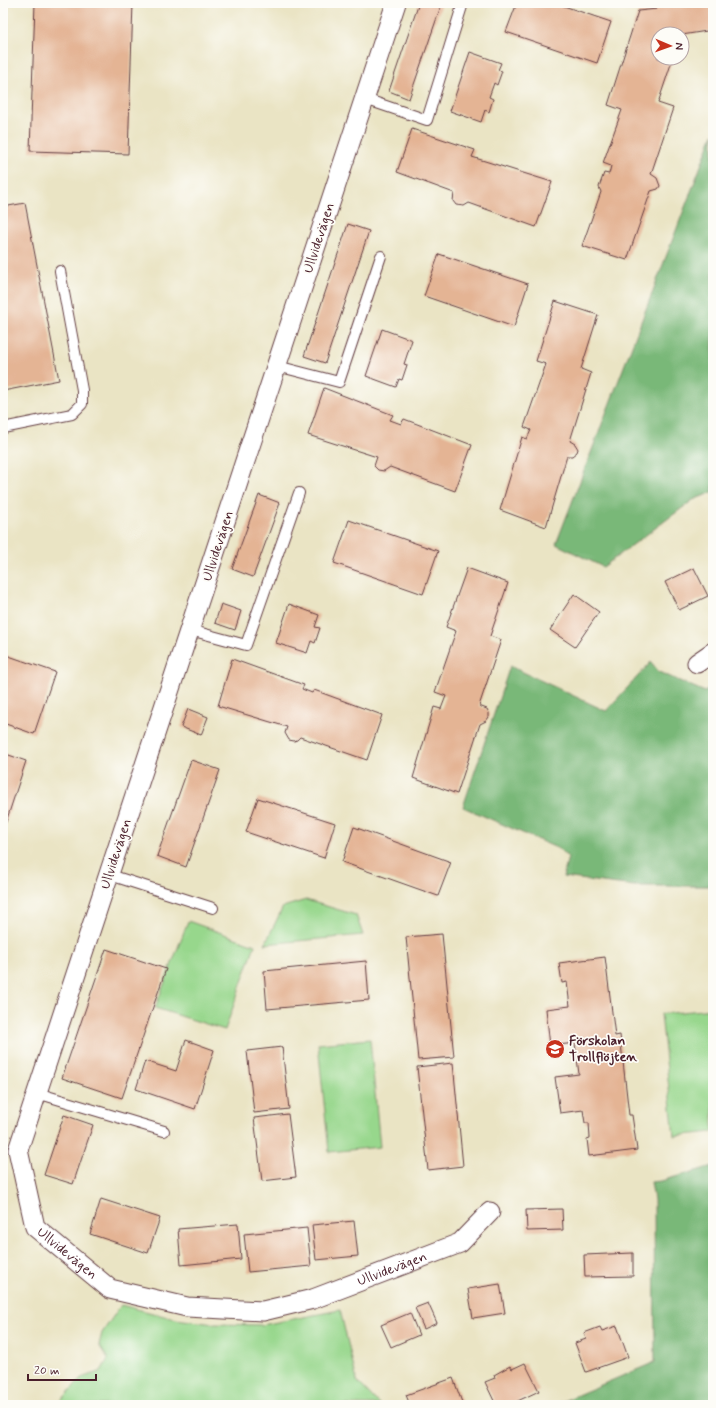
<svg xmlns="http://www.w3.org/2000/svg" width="716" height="1408" viewBox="0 0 716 1408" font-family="Mynerve,sans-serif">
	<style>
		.green { fill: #97d78c; stroke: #707b5c }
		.forest { fill: #79b878; stroke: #626c52 }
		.building { fill: #e4b494 }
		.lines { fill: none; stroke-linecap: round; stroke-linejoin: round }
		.service-casing { stroke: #623d42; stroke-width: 12 }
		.minor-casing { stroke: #623d42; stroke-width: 21 }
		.service { stroke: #fff; stroke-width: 10 }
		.minor { stroke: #fff; stroke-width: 19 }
		.labels { text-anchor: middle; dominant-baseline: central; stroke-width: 3.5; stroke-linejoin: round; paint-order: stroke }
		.street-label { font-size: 14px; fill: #4a1f2b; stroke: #fdfcf7 }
		.poi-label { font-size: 14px; font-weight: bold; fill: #4a1f2b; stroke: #fdfcf7; text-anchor: start }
	</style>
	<rect width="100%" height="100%" fill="#fdfcf7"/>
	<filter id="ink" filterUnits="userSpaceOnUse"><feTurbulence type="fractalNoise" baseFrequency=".025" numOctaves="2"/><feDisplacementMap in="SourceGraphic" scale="8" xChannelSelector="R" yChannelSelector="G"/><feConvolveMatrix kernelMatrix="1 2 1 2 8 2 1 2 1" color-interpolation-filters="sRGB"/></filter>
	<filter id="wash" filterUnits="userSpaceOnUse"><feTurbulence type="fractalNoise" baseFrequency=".012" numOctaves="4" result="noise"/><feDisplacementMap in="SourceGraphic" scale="16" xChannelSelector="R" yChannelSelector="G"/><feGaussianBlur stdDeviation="0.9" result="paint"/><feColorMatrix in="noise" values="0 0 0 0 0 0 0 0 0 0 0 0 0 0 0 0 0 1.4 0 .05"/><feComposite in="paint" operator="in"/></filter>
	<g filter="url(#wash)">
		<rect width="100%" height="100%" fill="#eae4c4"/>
		<!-- green -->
		<path class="green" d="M306,900L356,915L363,935L265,944L283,907Z
			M188,921L255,945L225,1030L155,1008Z
			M713,1009V1132L674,1136L661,1014Z
			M370,1039L380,1147L329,1152L318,1044Z
			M121,1305L176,1319L214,1324L262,1325L340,1310L357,1381L380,1405H67L61,1401L81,1378L101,1371L108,1359L99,1345L102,1333Z"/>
		<!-- forest -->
		<path class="forest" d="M713,134V492L693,500L603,567L556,544Z
			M651,662L659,672L705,692L713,684V886H634L563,877L568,857L559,849L463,807L510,666L606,711Z
			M713,1166V1405H554L655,1362L654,1200L651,1182L661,1181Z"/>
		<g id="blocks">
			<!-- building -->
			<path class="building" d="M35,3H133L128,154L30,151Z
				M419,3H442L409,99L389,91Z
				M517,3H555L611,22L597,63L506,32Z
				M656,3H713V30L682,35L658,34V58H673L658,103L673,108L651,174L657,178L660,186L658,189L651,191L627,260L582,246L601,192L599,187L604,173L609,174L611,166L603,163L622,110L608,105L638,11L657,9Z
				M470,52L501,63L498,70L502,71L497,85L494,83L489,97L493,99L489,112L485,110L481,122L450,111Z
				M412,129L475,150L472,157L552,182L536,227L469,203L464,206L456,205L453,201L454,193L397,172Z
				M25,203L59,380L3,391V207Z
				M348,224L369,231L325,363L304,356Z
				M439,254L528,284L514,327L424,296Z
				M555,301L598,315L581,369L591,373L570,441L575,444L578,449L577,452L572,456H567L546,527L500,510L522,437L527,439L531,430L524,427L546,364L536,361Z
				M382,329L412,340L404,364L407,365L402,380L399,379L396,387L366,376Z
				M324,388L393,415L390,420L401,424L404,419L472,445L455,491L390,467L384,471L378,470L374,466L377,457L308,435Z
				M259,495L280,503L253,577L232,569Z
				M349,520L438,551L423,594L334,563Z
				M467,568L508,583L490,636L501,640L479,706L487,709L489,713V717L486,721L480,724L457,794L413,778L434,707L441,709L446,696L435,692L456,631L446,627Z
				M694,568L708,596L679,610L665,582Z
				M574,594L599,612L575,647L550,630Z
				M221,604L241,611L235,630L215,623Z
				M289,604L319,615L315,627L320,628L315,643L311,641L307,653L276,643Z
				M3,654L55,672L34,734L3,723Z
				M232,659L304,685L302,689L312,693L314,690L382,715L367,760L300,737L297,740L294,741L289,740L285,733L287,727L218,706Z
				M188,709L208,717L201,735L181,727Z
				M3,753L26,761L5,825L3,824Z
				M191,760L220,770L186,867L157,856Z
				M258,798L335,823L324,858L246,832Z
				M354,827L451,862L438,896L342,862Z
				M442,934L454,1057L418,1060L406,937Z
				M106,949L166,969L122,1098L62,1078Z
				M605,957L615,1036L620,1035L629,1115H632L637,1150L589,1156L587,1139L590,1138L589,1123H585L583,1110L560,1113L555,1077L579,1074L575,1043L550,1046L546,1009L570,1006L567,982L562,983L559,963Z
				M366,961L369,1000L267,1009L264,971Z
				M186,1040L214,1050L195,1109L136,1089L145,1061L176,1071Z
				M282,1047L289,1109L254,1113L247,1051Z
				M453,1063L463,1166L428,1170L417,1067Z
				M288,1114L296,1177L262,1181L254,1118Z
				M64,1115L93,1125L73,1184L44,1175Z
				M101,1199L160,1218L148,1253L90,1234Z
				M562,1209L563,1230L527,1231L526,1210Z
				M354,1221L358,1256L316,1260L312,1225Z
				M238,1224L241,1259L181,1265L178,1229Z
				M307,1228L311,1266L248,1272L244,1234Z
				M633,1253V1276L585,1277L584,1255Z
				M500,1284L505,1313L473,1318L468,1289Z
				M428,1303L437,1323L424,1329L415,1308Z
				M410,1313L419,1335L391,1347L381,1325Z
				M617,1326L628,1357L586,1372L575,1343L586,1339L584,1333L600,1327L602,1331Z
				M525,1363L539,1391L509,1405H496L485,1382L495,1378L494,1375L510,1366L512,1369Z
				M453,1378L463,1405H410L406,1395Z"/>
		</g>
	</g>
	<g filter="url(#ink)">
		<use href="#blocks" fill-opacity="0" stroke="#623d42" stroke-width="1"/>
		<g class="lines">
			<defs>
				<path id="service" d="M365,99L427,120L463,3
					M277,366L339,382L381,256
					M3,428L72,414L82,404V390L60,271
					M190,630L246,645L299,493
					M110,875L213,908
					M37,1093L164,1131"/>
				<g id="minor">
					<path id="s1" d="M396,3L18,1150L35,1227L110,1289L187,1307L263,1311L313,1299L460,1243L490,1212"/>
					<path d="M697,663L713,652"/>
				</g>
			</defs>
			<!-- service casing -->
			<use href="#service" class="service-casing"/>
			<!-- minor casing -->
			<use href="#minor" class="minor-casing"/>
			<!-- service -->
			<use href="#service" class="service"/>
			<!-- minor -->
			<use href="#minor" class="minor"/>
		</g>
	</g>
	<!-- icons -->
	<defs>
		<symbol id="school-disc" viewBox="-11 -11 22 22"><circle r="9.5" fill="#c8321e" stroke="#fdfcf7"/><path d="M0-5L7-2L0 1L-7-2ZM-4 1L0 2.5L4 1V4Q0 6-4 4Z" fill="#fff"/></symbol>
	</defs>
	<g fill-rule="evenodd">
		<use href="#school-disc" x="544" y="1038" width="22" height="22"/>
	</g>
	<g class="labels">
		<!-- street labels -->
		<g class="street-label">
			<text transform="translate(319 238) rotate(-72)">Ullvidevägen</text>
			<text transform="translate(218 546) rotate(-72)">Ullvidevägen</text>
			<text transform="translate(116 854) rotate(-72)">Ullvidevägen</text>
			<text stroke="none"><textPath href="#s1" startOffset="1328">Ullvidevägen</textPath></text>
			<text stroke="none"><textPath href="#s1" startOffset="1675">Ullvidevägen</textPath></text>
		</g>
		<!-- poi labels -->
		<g class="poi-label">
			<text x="569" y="1041">Förskolan<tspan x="569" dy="16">Trollflöjten</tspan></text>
		</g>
	</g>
	<!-- margin -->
	<rect width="716" height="1408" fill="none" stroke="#fdfcf7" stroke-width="16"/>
	<!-- north arrow -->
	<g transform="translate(670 46) rotate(92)"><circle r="19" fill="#fdfcf7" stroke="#b5a4a5"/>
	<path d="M0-3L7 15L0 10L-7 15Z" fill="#c8321e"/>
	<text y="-6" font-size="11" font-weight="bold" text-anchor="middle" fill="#4a1f2b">N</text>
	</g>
	<!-- scale -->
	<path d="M28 1374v6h68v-6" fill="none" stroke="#4a1f2b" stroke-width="2"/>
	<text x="34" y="1374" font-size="12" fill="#4a1f2b" stroke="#fdfcf7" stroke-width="3" paint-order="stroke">20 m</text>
</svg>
